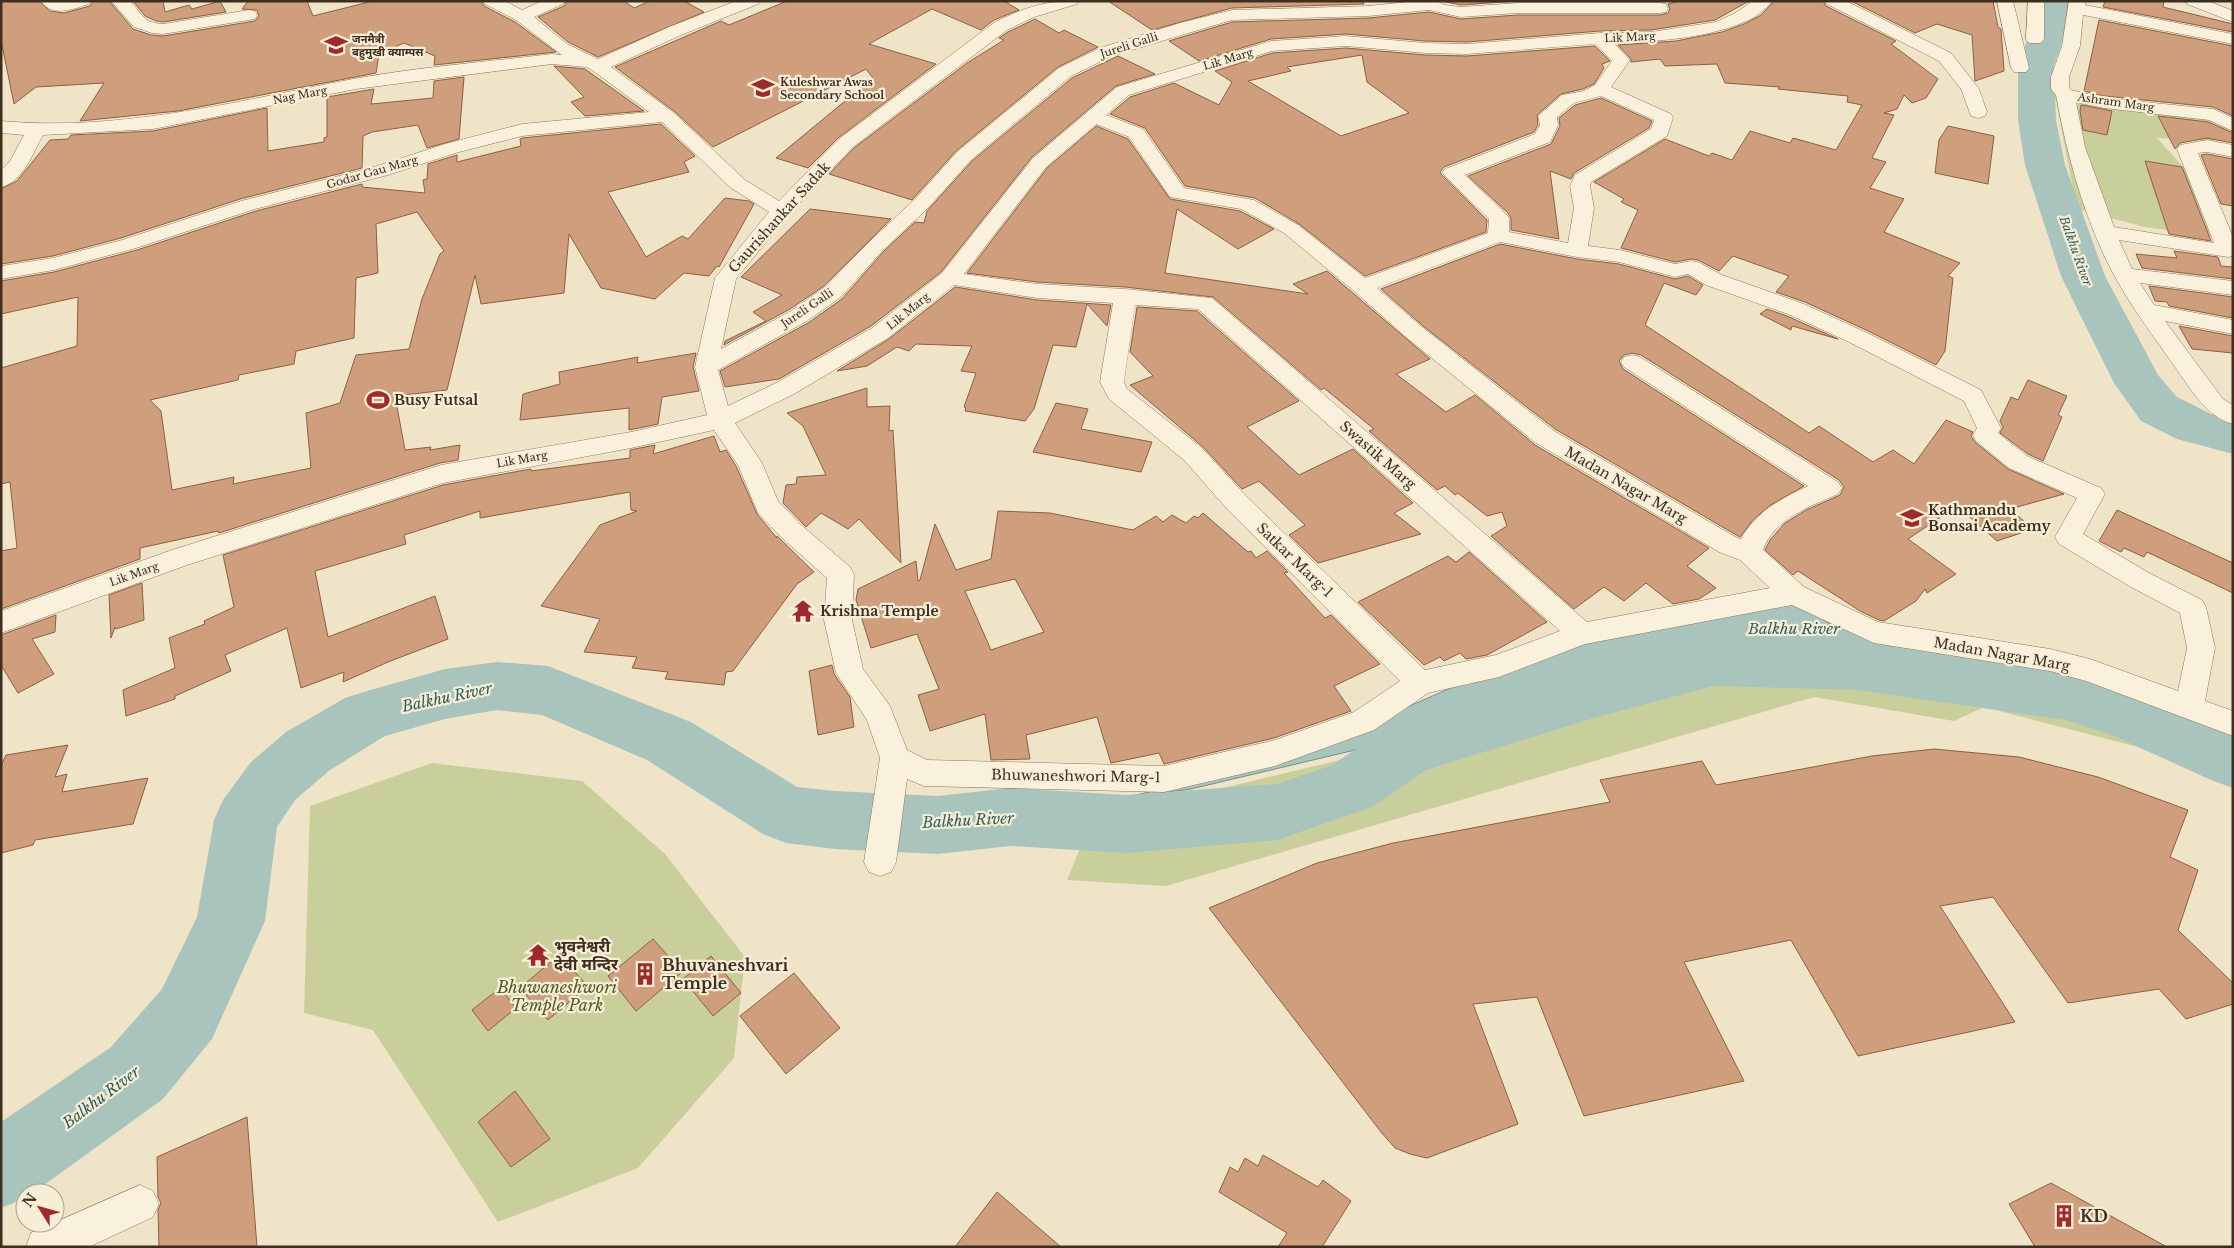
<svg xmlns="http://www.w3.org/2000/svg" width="2234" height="1248" viewBox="0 0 2234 1248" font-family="'Libre Baskerville','Noto Sans Devanagari',serif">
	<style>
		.green { fill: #c9cf9b }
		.water { fill: #a9c4bc; stroke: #6f938a }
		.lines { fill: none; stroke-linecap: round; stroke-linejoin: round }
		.river { fill: #a9c4bc; fill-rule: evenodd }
		.building { fill: #cf9f7d; stroke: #8d5f41; fill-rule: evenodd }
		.minor-casing { stroke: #8d765c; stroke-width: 1 }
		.minor { fill: #faf1dc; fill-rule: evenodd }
		.labels { text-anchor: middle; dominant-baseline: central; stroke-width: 4.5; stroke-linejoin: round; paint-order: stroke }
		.far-street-label { font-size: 11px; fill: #3d2e20; stroke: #f7eed8 }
		.far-poi-label { font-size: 11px; font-weight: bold; fill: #3d2e20; stroke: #f7eed8; text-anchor: start }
		.far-water-label { font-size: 12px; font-style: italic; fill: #2f5d5a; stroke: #f7eed8 }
		.street-label { font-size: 14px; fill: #3d2e20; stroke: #f7eed8 }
		.poi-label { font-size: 14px; font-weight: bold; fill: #3d2e20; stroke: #f7eed8; text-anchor: start }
		.water-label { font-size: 15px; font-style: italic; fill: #2f5d5a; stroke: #f7eed8 }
		.near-poi-label { font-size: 16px; font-weight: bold; fill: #3d2e20; stroke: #f7eed8; text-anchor: start }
		.near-park-label { font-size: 16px; font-style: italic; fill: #4d5a26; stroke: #f7eed8 }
	</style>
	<rect width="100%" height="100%" fill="#f0e4c8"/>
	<!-- green -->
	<path class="green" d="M2055,96C2079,100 2103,105 2127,108C2161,113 2202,113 2233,128V139L2211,141L2157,138L2195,180L2219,237L2145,227L2077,209Z
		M1869,653L1915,657L1972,670L2086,687L2143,709L2233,749V785L2157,752L1984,707L1954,721L1814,697L1166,886L1067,880L1083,841L1111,807L1182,798L1344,759L1613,682L1727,656L1792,658Z
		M432,763L582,781L665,854L745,957L734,1058L638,1168L498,1222L373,1030L304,1013L310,806Z"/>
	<!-- water -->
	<path class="water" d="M1803,605L1833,626L1887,631L2233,715V739L2147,701L2091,680L1874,646L1796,651L1732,649L1619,675L1527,699L1351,751L1191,789L1120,799L1246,768L1334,739L1469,680L1615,634L1765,606Z"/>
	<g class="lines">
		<!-- river -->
		<path class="river" d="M2038,1H2072L2066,33L2054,65L2056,120L2065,165L2105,276L2158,375L2177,397L2211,414L2233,419V454L2177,439L2141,421L2114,383L2061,276L2025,165L2018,120V65L2030,33Z
			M1713,638L1858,642L2066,670L2153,698L2233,732V788L2211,780L2112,735L2066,720L1858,690L1713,686L1594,718L1426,770L1372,807L1277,840L1126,853L1010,846L938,854L835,849L786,843L763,834L647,760L542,715L497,710L445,719L385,736L330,770L295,800L277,827L265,921L212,1039L163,1099L33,1193H25V1198L1,1208V1122L111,1047L162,989L197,917L214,820L223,800L251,762L286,732L345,698L367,691L445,669L497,662L548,666L691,722L797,787L835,791L938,796L1010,788L1126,795L1277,784L1330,766L1384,731L1406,724L1594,668Z"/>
	</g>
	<!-- building -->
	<path class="building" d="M1,1H39L50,11L64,13L90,6L93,1H109L133,29L151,35L163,36L255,21L259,16L257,10L242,9L248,1H307L313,16L373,1H481L484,6L515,22L556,52L434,65L435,56L404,43L379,54L376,73L178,111L80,121L104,83L36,87L14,104L1,40Z
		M133,1H163L165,12L189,5L192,9L220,1L226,12L163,22L156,21L145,16Z
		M567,1H624L634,8L650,1H684L704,12L598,57L568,42L538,17L564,6Z
		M787,1H1004L1019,10L994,20L981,30L932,9L869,44L936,64L838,138L808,168L776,158L873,78L866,69L713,147L674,111L615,67L721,21L729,25Z
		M1108,1H1362L1364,4L1232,8L1152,30Z
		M1441,1H1516L1461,5Z
		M1680,1H1749L1715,20L1651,30L1600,31L1467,42L1425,41L1346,34L1271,39L1199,61L1169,41L1232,22L1368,18L1429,12L1461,19L1518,15H1660L1668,13L1670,9L1668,4Z
		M1774,1H1823L1826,6L1896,41L1891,44L1938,79L1926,98L1912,103L1904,95L1897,109L1884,113L1894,115L1872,158L1886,162L1870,188L1904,199L1884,232L1960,263L1948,276L1953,278L1945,351L1936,365L1866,330L1805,302L1776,292L1789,276L1733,256L1719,271L1698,260L1691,259L1675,262L1621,248L1638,210L1621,202L1624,199L1594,182L1665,139L1709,156L1712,153L1732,160L1750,131L1790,143L1793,138L1836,150L1862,105L1847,102L1848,96L1778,89L1780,87L1725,83L1717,64L1665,66L1660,59L1631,62V59L1618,45L1676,41L1722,32L1744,24L1761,15Z
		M1851,1H1993L1998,27L2001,29L2004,71L1975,81L1972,35L1937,24L1915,33Z
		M2105,1H2164L2163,7L2233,24V32L2103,7Z
		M1035,19L1059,33L1064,30L1098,47L1058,67L956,151L912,200L829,174L854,148L967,63L1004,40L999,38L1008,32Z
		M2099,20L2233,46V116L2213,107L2104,96L2084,91Z
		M1595,46L1610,61L1602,64L1604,68L1594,84L1583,89L1561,94L1537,115L1538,125L1534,132L1444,167L1440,172L1441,174L1487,220L1486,232L1365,276L1299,224L1255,198L1185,186L1145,128L1110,114L1130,97L1174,83L1219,105L1232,82L1215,71L1272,53L1346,48L1425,55L1467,56ZM1362,55L1367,82L1409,113L1341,136L1248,81L1291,71L1287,67Z
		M1118,56L1155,74L1116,86L1032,157L941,272L871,326L779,379L725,387L720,371L808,323L842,299L884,251L915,222L924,223L927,211L972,161L1072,78Z
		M554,66L585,69L644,111L585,116L571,102L584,97Z
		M464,77L459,139L427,148L418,125L372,132L363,136L362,168L240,199L121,238L53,256L1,264V189L17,181L50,140L68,139L71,135L153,131L267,108L268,151L324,142V138L327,137V97L374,89L371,104L433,98L434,81Z
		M1601,98L1652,121L1649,128L1574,173L1571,179L1550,171L1559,239L1511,230V218L1508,213L1468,176L1551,144L1560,126L1559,118L1575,105Z
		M2081,105L2112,111L2107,135L2083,130L2080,111Z
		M2158,116L2208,122L2233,133V143L2207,138L2180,143L2175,149Z
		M661,124L695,156L684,162L689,172L608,192L646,257L682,236L688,239L725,198L749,201L754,204L719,267L717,266L709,276L684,273L655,299L601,288L569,234L564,293L481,304L475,275L447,390L395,396L405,450L431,447L430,450L460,445L458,460L440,463L219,533L218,531L140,548V559L1,609V551L17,548L10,482L1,484V368L77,346L78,297L1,314V281L54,272L137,250L256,211L362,184V187L425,193L423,180L427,179L428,164L457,155V162L521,146L520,139L522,138ZM417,212L444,251L440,254L422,299L409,349L356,355L340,403L306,413L311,468L233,484L234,477L172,490L161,411L150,400L238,380L239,375L294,364L296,351L354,338L356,278L378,273L376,224Z
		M1096,126L1128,139L1170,199L1240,211L1274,229L1238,249L1177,209L1165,273L1308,294L1293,284L1327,271L1430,359L1396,374L1446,412L1475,395L1535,445L1709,548L1687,566L1716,588L1699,599L1673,604L1646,583L1624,601L1604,587L1574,609L1491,536L1507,526L1502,512L1487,516L1458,493L1455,495L1445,486L1437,490L1369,431L1374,429L1324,388L1321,390L1213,297L1125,287L1037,282L967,273L1048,167Z
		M1948,126L1994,136L1988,184L1935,173L1939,140Z
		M2207,154L2233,159V206L2221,204L2201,155Z
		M2145,161L2182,167L2211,241L2169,234Z
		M810,209L891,219L824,286L790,309L724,345L725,341L766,321L753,312L782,295L741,277Z
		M1500,244L1577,259L1619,264L1675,279L1688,276L1703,285L1696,295L1664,283L1645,325L1809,433L1819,426L1873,462L1893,450L1914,464L1946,420L1973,432L1971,436L1975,442L2008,469L2064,494L2010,509L2033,529L1997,541L1957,506L1908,539L1956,574L1927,593L1925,589L1916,601L1884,621L1879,620L1860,611L1798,571L1793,575L1765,550L1770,540L1785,523L1806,510L1840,495L1844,487L1839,480L1641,355L1632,353L1624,355L1619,361L1623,369L1804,486L1769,506L1753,520L1740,537L1738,536L1555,429L1423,326L1381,289Z
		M2174,251L2218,257L2221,266L2233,267V279L2142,268L2136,254L2177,258Z
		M2149,286L2233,297V318L2169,306L2167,302L2155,301Z
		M955,287L1037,300L1111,305L1107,326L1087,304L1076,347L1053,345L1034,409L1025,421L965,411L966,408L964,407L976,373L961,371L972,346L916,344L909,351L897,347L867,366L837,371L889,339Z
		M1137,307L1197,311L1299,401L1247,427L1299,475L1353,449L1413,503L1394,513L1421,534L1318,563L1289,535L1305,525L1259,481L1242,489L1203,447L1130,385L1153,376L1130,352Z
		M1767,309L1787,316L1838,339L1792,326L1791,330L1760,314Z
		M2179,326L2233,336V353L2192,349Z
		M696,353L693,367L699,391L662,397L658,424L629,430V408L520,420L523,394L560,384L559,372L638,357L637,363Z
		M2028,380L2067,396L2058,415L2062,417L2043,461L2028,454L2000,433L2003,427L2000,421L2011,397L2018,400Z
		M867,388V407L890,406L889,431L893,430L901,563L859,519L848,529L821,513L806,527L783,503L786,485L796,484L797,477L826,475L803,426L787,413Z
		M1056,403L1088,409L1081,429L1152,442L1141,472L1033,452Z
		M714,436L720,452L726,450L736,466L757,514L777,538V536L814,572L797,584L733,671L726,672L724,685L665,679L668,672L632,668L637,657L584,652L600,619L541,606L600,525L637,511L631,510L630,492L480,518V511L404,535L406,544L315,571L328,637L435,596L448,639L388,662L343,682L344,672L301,688L287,628L225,655L231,671L175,696V699L126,716L123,690L175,668L169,638L205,624L204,621L234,607L223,555L443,485L531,469V471L630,458V450L655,445L653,454Z
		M2117,510L2233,563V593L2147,552L2144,557L2124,548L2121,552L2099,541Z
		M998,511L1050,513L1133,530L1156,516L1163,522L1172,515L1186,523L1194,516L1198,518L1203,513L1248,552L1251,551L1256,558L1267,551L1288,572L1284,573L1325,618L1331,615L1380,664L1334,686L1351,711L1274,738L1164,764L1159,753L1111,763L1097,717L1026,735L1030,759L991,760L985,714L930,731L918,695L939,689L917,634L871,648L856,600L858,589L916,561L918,581L920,580L935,524L956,570L991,559ZM1015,579L1044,632L991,650L965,591Z
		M1469,552L1547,622L1487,655L1466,659L1460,653L1444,661L1440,657L1424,665L1358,602L1448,556L1456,562Z
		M142,583L144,620L116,629L115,627L111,638L109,595Z
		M56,615L55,632L32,639L54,674L18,693L1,665V635Z
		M832,665L834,674L850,697L854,727L818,735L809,671Z
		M68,745L55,777L67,774L62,792L148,778L133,824L35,840L33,845L1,853V766L6,755Z
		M1934,749L2019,757L2098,777L2188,810L2170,857L2198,870L2178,930L2233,983V1004L2186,1019L2159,989L2068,1003L1993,897L1940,906L2015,1022L1858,1056L1791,940L1684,962L1744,1081L1584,1116L1537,997L1473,1004L1518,1124L1427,1158L1410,1154L1395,1148L1381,1132L1209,908L1317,863L1393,843L1610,802L1600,780L1702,761L1716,785L1872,756Z
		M653,939L682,972L636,1011L608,976Z
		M559,955L588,986L548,1020L520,988Z
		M711,956L741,993L713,1016L683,979Z
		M794,973L840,1028L786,1074L740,1016Z
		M500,988L516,1008L488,1031L472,1010Z
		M515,1091L550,1139L511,1167L478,1122Z
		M247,1117L257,1247H159L158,1210L161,1203L158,1197L157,1157Z
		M1263,1155L1318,1187L1323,1180L1351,1201L1322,1247H1278L1287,1233L1219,1192L1230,1167L1238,1172L1245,1158L1258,1166Z
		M2051,1183L2167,1247H2035L2009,1204Z
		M997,1192L1061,1247H955Z"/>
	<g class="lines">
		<defs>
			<path id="minor" d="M41,1H91L89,4C73,9 53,18 41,1Z
				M111,1H130C143,14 142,23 163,24L249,10L255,11L257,15L255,19L249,20L163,34L152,33L134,27Z
				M483,1H505L522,10L542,1H565L563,4L534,17L567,44L598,59L669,27L736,1H760L758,4L681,35L611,67L673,112L745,180L779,201L839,139L995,22C1027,7 1043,1 1079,1L1077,4L1034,17L1007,30L853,147L788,215L736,279L721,349L791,311L825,287L869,242L914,200L957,152L1059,68L1100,48L1180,23L1232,10L1368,6L1418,1H1436L1445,5L1461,7L1518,3H1660L1666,4L1668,8L1666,12L1660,13H1518L1461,17L1429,10L1368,16L1232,20L1112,56L1071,76L971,160L928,208L883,250L841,297L807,321L718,370L728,406L778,382L872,328L942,273L1033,158L1117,87L1271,41L1346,36L1425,43L1467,44L1600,33L1651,32L1716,22L1735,13L1753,1H1772C1748,37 1654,42 1614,43L1630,60L1611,87L1671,114L1673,118L1667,136L1591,182L1590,186L1594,208L1588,246L1620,250L1675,264L1691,261L1698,262L1722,275L1804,304L1865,332L1981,390L2001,428L1998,433L2027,456L2101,488L2105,494L2083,534L2149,573L2202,600L2206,607L2215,648L2205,701L2233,711V736L2086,681L2050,671L1874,643L1792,605L1585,644L1499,677L1428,693L1374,730L1275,766L1164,792L924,786L907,779L896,862L891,872L880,876L869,872L864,862L880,758L867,720L836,673L824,620L827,578L782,538L758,513L738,465L714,430L631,448L443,483L187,565L1,633V611L169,551L441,465L631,432L707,415L695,367L715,278L769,212L731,188L662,122L522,136L459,152L388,175L255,209L136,248L54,270L1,279V266L53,258L122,240L241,201L374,167L445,144L522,124L649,112L592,70L586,67L552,64L356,89L153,129L43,135C33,153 23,182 1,187V170L10,161L24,135L1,133V121C120,132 237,101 353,79C418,67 486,62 552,54L562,55L516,20L485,4ZM1596,44L1612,61L1595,85L1584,91L1562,95L1538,116L1540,125L1535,134L1445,169L1442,173L1489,219L1488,233L1365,278L1298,225L1254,200L1184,188L1143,129L1106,115L1129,95L1272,51L1346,46L1425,53L1467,54ZM1601,96L1654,120L1651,129L1575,175L1570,186L1574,208L1568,243L1509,232V218L1506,214L1465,175L1550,142L1558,125L1557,117L1574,103ZM1096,124L1129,137L1170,197L1241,209L1284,233L1354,291L1406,337L1536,443L1719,552L1740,560L1770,588L1587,622L1212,298L1125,289L1037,284L964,274L1047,166ZM1500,242L1577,257L1619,262L1675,277L1688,274L1706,285L1788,314L1849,342L1964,401L1977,428L1973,435L1976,441L2009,468L2077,498L2055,537L2059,544L2131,587L2180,613L2187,648L2178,691L2090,659L2050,649L1878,622L1804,587L1763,550C1774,519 1810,506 1838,494L1842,488L1838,482L1640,357L1632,355L1624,357L1621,362L1624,367L1808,486C1780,499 1756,512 1741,539L1737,538L1554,431L1422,327L1377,288ZM954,285L1037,298L1113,303L1100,382L1109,399L1184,460L1228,510L1400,681L1354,712L1275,740L1164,766L927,760L907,750L890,706L863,669L852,620L854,574L850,567L800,524L778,501L762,463L735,423L794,394L888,338ZM1135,305L1198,309L1560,631L1496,655L1425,670L1246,496L1202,448L1127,389L1124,382Z
				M1825,1H1846L1951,53L1979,89L1987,112L1985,116L1978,118L1971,116L1961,89L1939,61L1827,4Z
				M1997,1H2013L2029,68L2026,72H2014L2011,68Z
				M2028,1H2044V39L2041,43H2029L2026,39Z
				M2069,1H2085V5L2233,34V44L2083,15L2080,46L2069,77V88L2071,90L2104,98L2213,109L2233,118V131L2209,120L2104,108L2076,102L2085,147L2114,227L2214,243L2177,149L2180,145L2207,140L2233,145V157L2207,152L2198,153L2233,237V256L2228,257L2119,240L2132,269L2233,281V295L2140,283L2154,305L2233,320V334L2165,321L2223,399L2233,405V424C2205,416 2191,389 2175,367C2154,337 2132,308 2114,275C2085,221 2067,156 2056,95L2051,89V77L2062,46Z
				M2185,1H2208L2233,11V22L2187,4Z
				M140,1185L153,1191L159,1204L153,1217L89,1247H26L31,1233Z"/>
		</defs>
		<!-- minor casing -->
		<use href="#minor" class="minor-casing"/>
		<!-- minor -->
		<use href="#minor" class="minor"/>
	</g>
	<!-- icons -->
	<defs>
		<symbol id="school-bare" viewBox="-9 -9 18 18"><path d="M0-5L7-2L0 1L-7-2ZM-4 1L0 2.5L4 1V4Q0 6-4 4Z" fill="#9e2a2b" stroke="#f7eed8" stroke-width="2.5" paint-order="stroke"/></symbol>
		<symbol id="stadium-bare" viewBox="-9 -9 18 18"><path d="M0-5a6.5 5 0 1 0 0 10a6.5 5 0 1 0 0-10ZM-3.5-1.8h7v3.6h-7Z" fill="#9e2a2b" stroke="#f7eed8" stroke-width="2.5" paint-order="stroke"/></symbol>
		<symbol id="temple-bare" viewBox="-9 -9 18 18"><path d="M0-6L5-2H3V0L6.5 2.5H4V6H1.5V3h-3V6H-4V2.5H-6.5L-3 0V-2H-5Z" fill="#9e2a2b" stroke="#f7eed8" stroke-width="2.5" paint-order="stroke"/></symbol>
		<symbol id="building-bare" viewBox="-9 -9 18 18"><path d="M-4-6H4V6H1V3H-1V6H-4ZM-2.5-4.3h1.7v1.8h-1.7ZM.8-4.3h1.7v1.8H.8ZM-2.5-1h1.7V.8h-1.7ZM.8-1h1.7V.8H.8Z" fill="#9e2a2b" stroke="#f7eed8" stroke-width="2.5" paint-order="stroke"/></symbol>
	</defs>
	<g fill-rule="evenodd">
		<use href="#school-bare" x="320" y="29" width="32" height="32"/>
		<use href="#school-bare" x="747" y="72" width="32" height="32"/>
		<use href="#stadium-bare" x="362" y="384" width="32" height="32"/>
		<use href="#school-bare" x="1896" y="502" width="32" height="32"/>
		<use href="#temple-bare" x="787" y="595" width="32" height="32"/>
		<use href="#temple-bare" x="522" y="939" width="32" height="32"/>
		<use href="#building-bare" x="629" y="958" width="32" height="32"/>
		<use href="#building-bare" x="2048" y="1200" width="32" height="32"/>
	</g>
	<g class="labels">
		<!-- far-street labels -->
		<g class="far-street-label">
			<text transform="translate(1630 37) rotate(-3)">Lik Marg</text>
			<text transform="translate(1129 45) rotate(-18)">Jureli Galli</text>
			<text transform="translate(1228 59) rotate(-17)">Lik Marg</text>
			<text transform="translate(300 95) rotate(-11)">Nag Marg</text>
			<text transform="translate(2116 102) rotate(8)">Ashram Marg</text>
			<text transform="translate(372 172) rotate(-16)">Godar Gau Marg</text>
			<text transform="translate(807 308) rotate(-34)">Jureli Galli</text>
			<text transform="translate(908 311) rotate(-39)">Lik Marg</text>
			<text transform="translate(522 459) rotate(-10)">Lik Marg</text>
			<text transform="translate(134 574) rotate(-20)">Lik Marg</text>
		</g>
		<!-- far-poi labels -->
		<g class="far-poi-label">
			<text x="352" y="39">जनमैत्री<tspan x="352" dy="13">बहुमुखी क्याम्पस</tspan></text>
			<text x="780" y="82">Kuleshwar Awas<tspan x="780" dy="13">Secondary School</tspan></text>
		</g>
		<!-- far-water labels -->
		<g class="far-water-label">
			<text transform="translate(2076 251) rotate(70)">Balkhu River</text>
		</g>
		<!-- street labels -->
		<g class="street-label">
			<text transform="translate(779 217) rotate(-48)">Gaurishankar Sadak</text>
			<text transform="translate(1378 455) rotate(41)">Swastik Marg</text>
			<text transform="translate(1626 485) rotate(30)">Madan Nagar Marg</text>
			<text transform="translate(1295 560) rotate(44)">Satkar Marg-1</text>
			<text transform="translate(2002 654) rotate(10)">Madan Nagar Marg</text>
			<text transform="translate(1076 776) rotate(1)">Bhuwaneshwori Marg-1</text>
		</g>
		<!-- poi labels -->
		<g class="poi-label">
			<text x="394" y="400">Busy Futsal</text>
			<text x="1928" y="510">Kathmandu<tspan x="1928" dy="16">Bonsai Academy</tspan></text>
			<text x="820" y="611">Krishna Temple</text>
		</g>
		<!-- water labels -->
		<g class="water-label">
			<text x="1794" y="628">Balkhu River</text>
			<text transform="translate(447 697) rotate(-12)">Balkhu River</text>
			<text transform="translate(968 820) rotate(-3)">Balkhu River</text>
			<text transform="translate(101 1097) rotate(-37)">Balkhu River</text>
		</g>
		<!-- near-poi labels -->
		<g class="near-poi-label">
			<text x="554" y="946">भुवनेश्वरी<tspan x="554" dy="18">देवी मन्दिर</tspan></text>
			<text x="662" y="965">Bhuvaneshvari<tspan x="662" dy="18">Temple</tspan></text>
			<text x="2080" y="1216">KD</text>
		</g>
		<!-- near-park labels -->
		<g class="near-park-label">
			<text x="557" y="987">Bhuwaneshwori<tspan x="557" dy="18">Temple Park</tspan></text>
		</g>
	</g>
	<!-- border -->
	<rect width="2234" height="1248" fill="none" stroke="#3d2e20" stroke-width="5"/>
	<!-- north arrow -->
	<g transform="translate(40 1208) rotate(307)"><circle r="24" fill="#f7eed8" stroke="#ada18e"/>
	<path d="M0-4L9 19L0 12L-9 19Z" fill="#9e2a2b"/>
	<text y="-8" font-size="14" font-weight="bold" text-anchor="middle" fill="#3d2e20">N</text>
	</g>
</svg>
